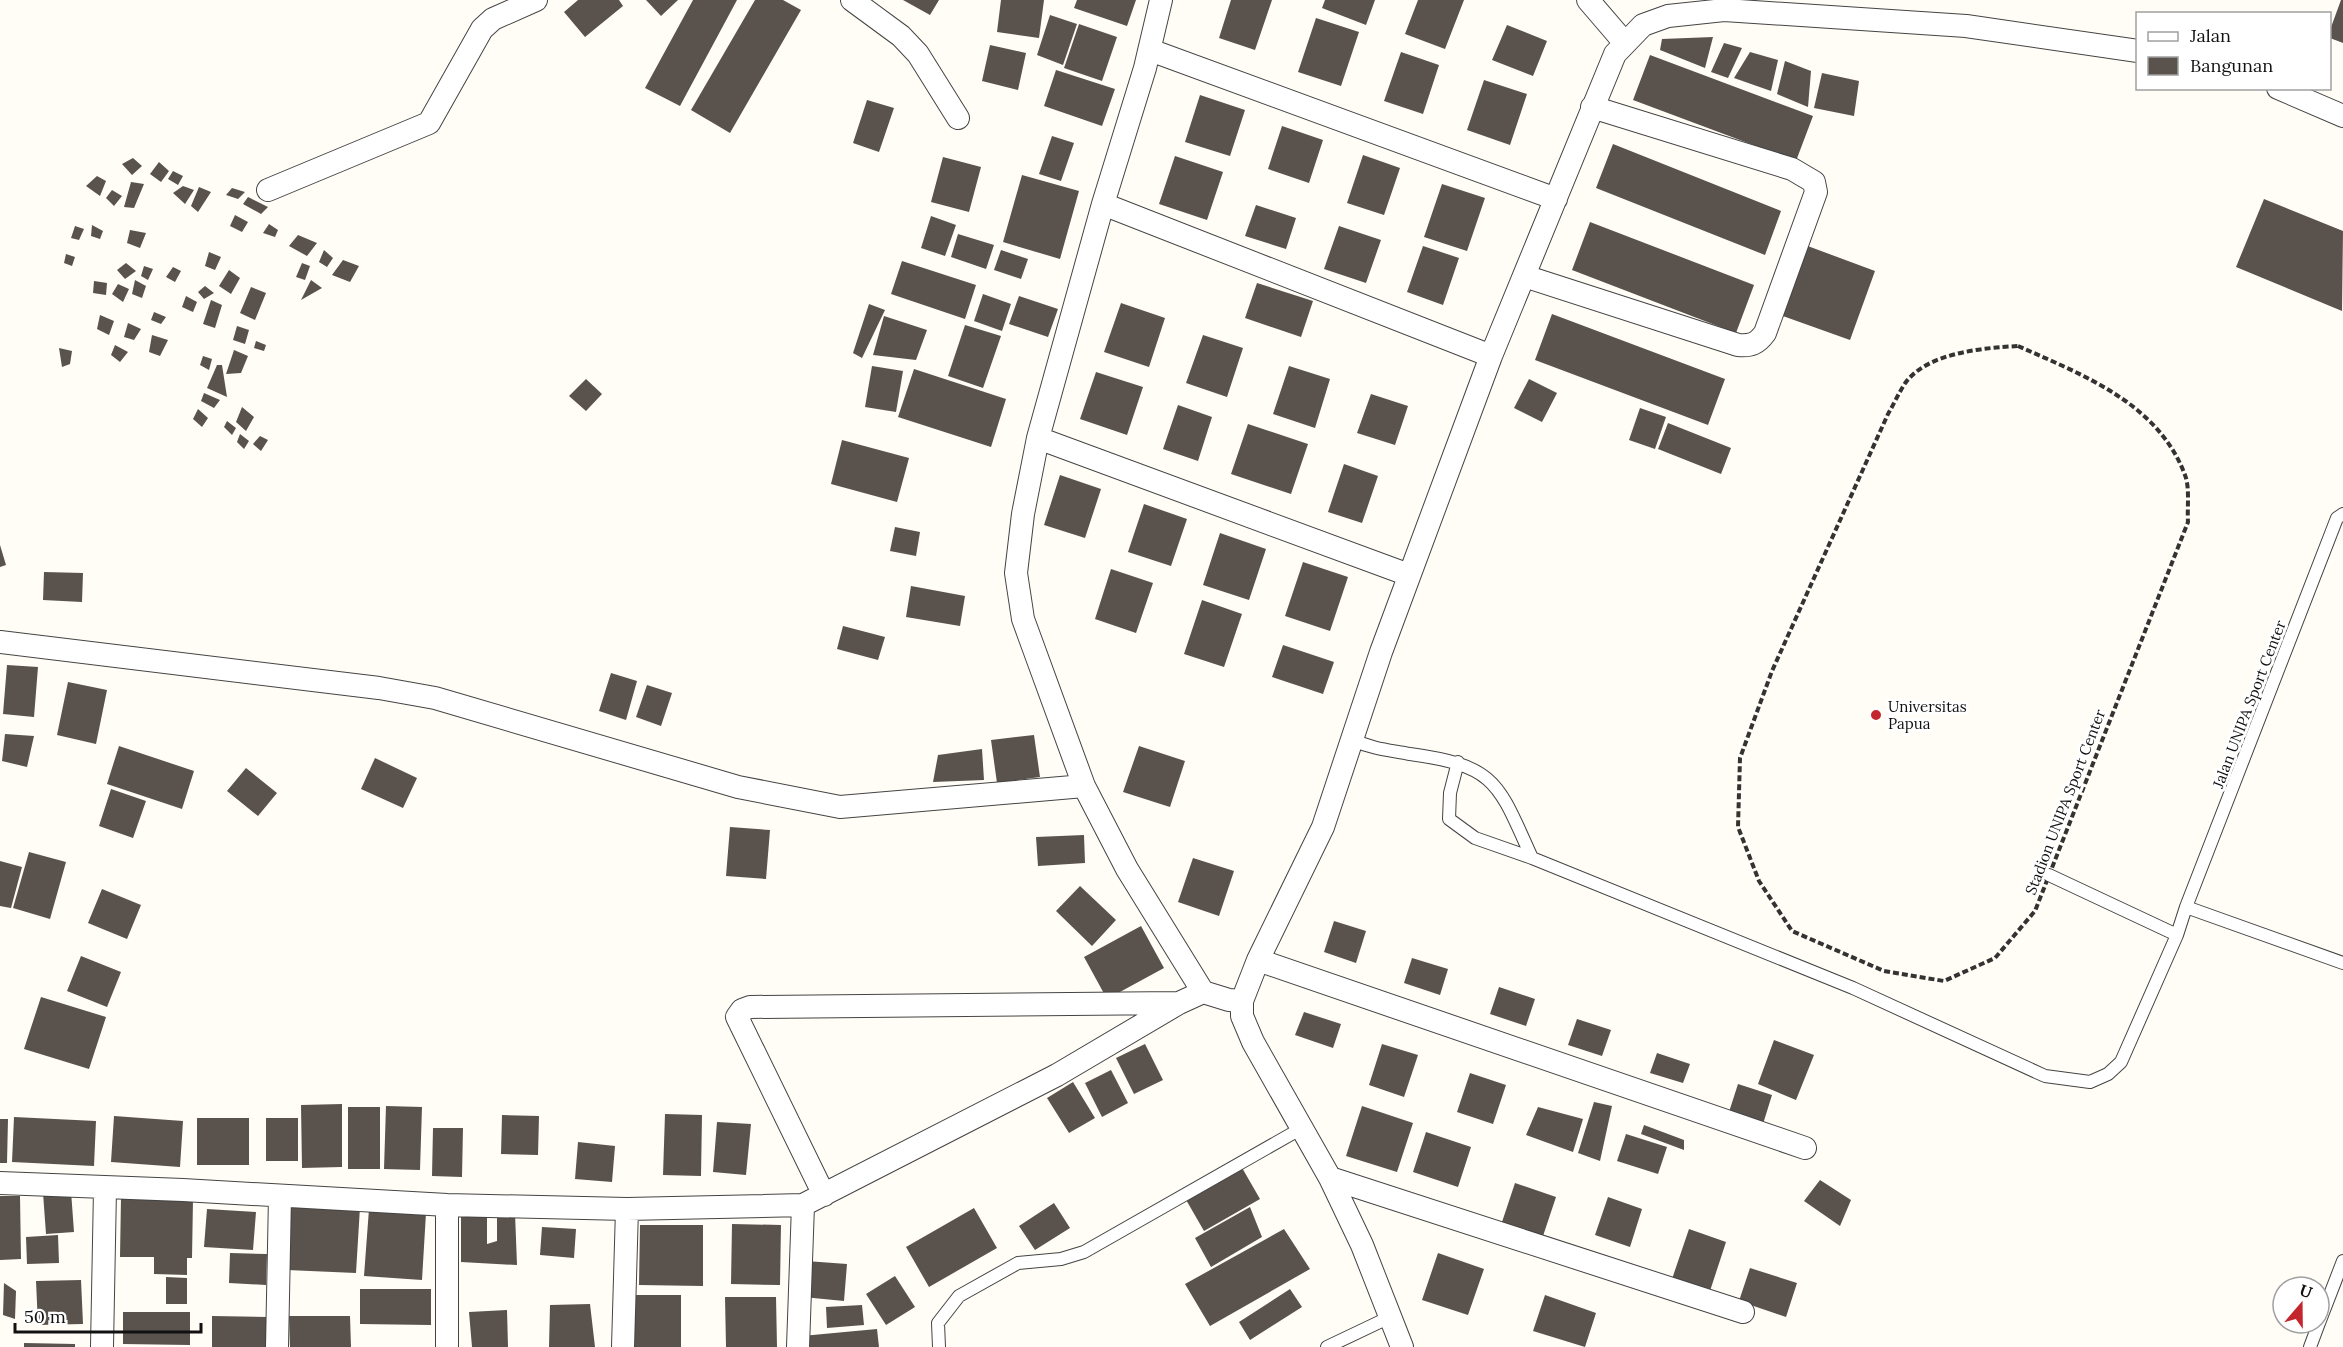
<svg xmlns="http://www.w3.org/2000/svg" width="2343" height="1347" viewBox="0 0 2343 1347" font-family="Lora,serif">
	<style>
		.building { fill: #5a524d }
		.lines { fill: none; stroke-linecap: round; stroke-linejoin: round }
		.lane-casing { stroke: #444; stroke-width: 14 }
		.street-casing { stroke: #444; stroke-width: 24 }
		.path { stroke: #333; stroke-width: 4; stroke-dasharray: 6 3; stroke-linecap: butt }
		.lane { stroke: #fff; stroke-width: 12 }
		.street { stroke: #fff; stroke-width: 22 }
		.poi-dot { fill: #c4262e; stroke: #fff; stroke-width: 2 }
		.labels { text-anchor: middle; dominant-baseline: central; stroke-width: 6; stroke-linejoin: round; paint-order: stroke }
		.street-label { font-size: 15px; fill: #111; stroke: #fff }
		.poi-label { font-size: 15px; fill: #111; stroke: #fff; text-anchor: start }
	</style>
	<rect width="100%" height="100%" fill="#fffdf5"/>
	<!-- building -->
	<path class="building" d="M578,0H619L623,6L585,37L564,12Z
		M646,0H678L661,16Z
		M693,0H737L680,106L645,88Z
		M755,0H783L801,10L730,133L691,110Z
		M903,0H939L930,15Z
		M1001,0H1044L1039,38L997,32Z
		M1077,0H1136L1127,26L1074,8Z
		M1231,0H1272L1255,50L1219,38Z
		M1325,0H1375L1366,25L1322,8Z
		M1418,0H1464L1445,49L1405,34Z
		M2341,0H2343V43L2330,38V30Z
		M1050,15L1077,24L1063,65L1037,55Z
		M1316,18L1359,32L1341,86L1298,72Z
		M1079,24L1117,37L1102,81L1064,68Z
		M1507,25L1547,41L1533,76L1492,60Z
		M1713,37L1705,68L1660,50L1662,39Z
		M1724,43L1742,48L1728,78L1711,72Z
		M990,45L1026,53L1018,90L982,81Z
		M1401,52L1439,65L1423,114L1384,101Z
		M1750,52L1778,60L1771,91L1734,78Z
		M1650,55L1813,116L1796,161L1633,100Z
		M1785,61L1811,71L1808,107L1777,94Z
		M1056,70L1115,89L1102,126L1044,106Z
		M1822,73L1859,81L1854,116L1814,108Z
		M1484,80L1527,94L1510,145L1467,130Z
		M1200,95L1245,110L1230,156L1185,142Z
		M867,100L894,108L879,152L853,143Z
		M1282,126L1323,140L1309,183L1268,169Z
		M1052,136L1074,143L1061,181L1039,174Z
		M1613,144L1781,211L1765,255L1596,188Z
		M1363,155L1400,168L1384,215L1347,203Z
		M1175,156L1223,172L1207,220L1159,204Z
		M943,157L981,167L969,212L931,202Z
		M133,158L142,166L132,175L122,164Z
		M159,162L169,171L161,182L150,174Z
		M173,171L183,176L178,185L168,179Z
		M1022,175L1079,191L1060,259L1003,242Z
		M97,176L106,181L100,196L86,186Z
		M131,182L144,184L134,208L124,207Z
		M1442,184L1485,198L1467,251L1424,237Z
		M183,186L194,190L185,204L173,193Z
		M199,187L211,192L198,212L191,206Z
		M232,188L245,192L238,199L226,195Z
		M112,190L122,196L114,206L106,198Z
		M248,197L268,207L261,214L243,204Z
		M2264,199L2343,231L2342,311L2236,267Z
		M1256,205L1296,218L1286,249L1245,236Z
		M235,215L248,222L242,232L230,226Z
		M931,216L956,225L945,256L921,248Z
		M1590,222L1754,285L1736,333L1572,270Z
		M269,224L278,230L275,237L263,233Z
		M92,225L103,231L100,239L91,236Z
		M75,226L84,229L79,240L71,238Z
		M1339,226L1381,240L1366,283L1324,269Z
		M130,230L146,233L140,248L127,243Z
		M958,234L994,245L986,269L951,257Z
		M298,235L317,243L307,256L289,246Z
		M1805,245L1875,271L1850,340L1780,315Z
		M1423,246L1459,258L1443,305L1407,292Z
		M324,250L333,258L327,267L319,262Z
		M1001,250L1028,259L1021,279L994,270Z
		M209,252L221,257L215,270L205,266Z
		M66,254L75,257L72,266L64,263Z
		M343,260L359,266L350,282L332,275Z
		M902,261L976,285L965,319L891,294Z
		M126,263L136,271L125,279L117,270Z
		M302,263L310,266L305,280L296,277Z
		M144,266L153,269L148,280L141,276Z
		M173,267L181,271L175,282L166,277Z
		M229,270L240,278L231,294L219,286Z
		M135,280L146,286L142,298L132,294Z
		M311,280L322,288L301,300Z
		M94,281L107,283L106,295L93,293Z
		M1257,283L1313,301L1301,337L1245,318Z
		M118,284L129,289L123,302L112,294Z
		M205,286L214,293L204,299L198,292Z
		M251,287L266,293L255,320L240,313Z
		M983,294L1011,304L1002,331L974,321Z
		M186,296L197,302L193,312L182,307Z
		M1019,296L1058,309L1048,337L1009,324Z
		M211,300L222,305L215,328L203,324Z
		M1121,303L1165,318L1149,367L1104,352Z
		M869,304L885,310L862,358L853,353Z
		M154,312L166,317L161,324L151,320Z
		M1552,314L1725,379L1708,425L1535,360Z
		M100,315L114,321L109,335L97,329Z
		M884,316L927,330L916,360L873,355Z
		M128,323L141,329L134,340L124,337Z
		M965,325L1001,336L983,388L948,376Z
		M237,326L249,330L245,344L233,340Z
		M152,335L168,340L160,356L149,352Z
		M1203,335L1243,348L1227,397L1186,383Z
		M256,341L266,345L264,351L254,348Z
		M115,345L128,352L120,362L111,355Z
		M59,348L72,351L70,364L62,367Z
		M234,350L248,356L241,373L226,374Z
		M203,356L212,359L209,370L200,365Z
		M217,365H222L227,397L207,388Z
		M872,366L903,371L896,412L865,407Z
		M1289,366L1330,379L1315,428L1273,414Z
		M914,369L1006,399L991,447L898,417Z
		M1096,372L1143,387L1127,435L1080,419Z
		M586,379L602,394L586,411L569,396Z
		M1529,379L1557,393L1542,422L1514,408Z
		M204,393L220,400L214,408L201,401Z
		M1371,394L1408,406L1395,445L1357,433Z
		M1178,405L1212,417L1198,461L1163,449Z
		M242,407L254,417L246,431L236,422Z
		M1640,408L1666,417L1655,449L1629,440Z
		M198,409L208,418L202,427L193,419Z
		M227,421L236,428L232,435L224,427Z
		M1668,423L1731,448L1721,474L1658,449Z
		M1248,424L1308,444L1291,494L1231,474Z
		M240,434L249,441L244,449L237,442Z
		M260,436L268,440L261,451L253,444Z
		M842,440L909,458L897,502L831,484Z
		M1344,464L1378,476L1362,523L1328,512Z
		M1060,475L1101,489L1085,538L1044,525Z
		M1144,504L1187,519L1171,566L1128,552Z
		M895,527L920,532L916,556L890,551Z
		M1220,533L1266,549L1249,600L1203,585Z
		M0,545L6,565L0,567Z
		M1303,562L1348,577L1330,631L1285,616Z
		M1111,569L1153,583L1136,633L1095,619Z
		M44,572L83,573L82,602L43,600Z
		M911,586L965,596L960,626L906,617Z
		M1202,600L1242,614L1224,667L1184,654Z
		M843,626L885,637L878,660L837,649Z
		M1283,645L1334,662L1323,694L1272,677Z
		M7,665L38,667L34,717L3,714Z
		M611,673L637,681L626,720L599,711Z
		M68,682L107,690L96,744L57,735Z
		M647,685L672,693L661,726L636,717Z
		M5,734L34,736L27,767L2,761Z
		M1034,735L1040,777L997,783L991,740Z
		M119,746L194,771L182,809L107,784Z
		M1139,746L1185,761L1170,807L1123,792Z
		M982,749L984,780L933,782L938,755Z
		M375,758L417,778L403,808L361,789Z
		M246,768L277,793L258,816L227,791Z
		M111,789L146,801L133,838L99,826Z
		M730,827L770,830L766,879L726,876Z
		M1084,835L1085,863L1038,866L1036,837Z
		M29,852L66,862L50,919L13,908Z
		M1193,858L1234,871L1219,916L1178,902Z
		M0,861L22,867L11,908L0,906Z
		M1080,886L1116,920L1092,946L1056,911Z
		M102,889L141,905L127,939L88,923Z
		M1334,921L1366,931L1356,963L1324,952Z
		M1141,926L1164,968L1107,999L1084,957Z
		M81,956L121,972L107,1007L67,991Z
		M1412,958L1448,969L1440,995L1404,983Z
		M1499,987L1535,999L1526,1026L1490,1014Z
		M41,997L106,1017L89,1069L24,1049Z
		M1304,1012L1341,1024L1333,1048L1295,1035Z
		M1577,1019L1611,1030L1602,1056L1568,1045Z
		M1774,1040L1814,1055L1796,1100L1758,1084Z
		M1145,1044L1163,1080L1134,1094L1116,1058Z
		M1382,1044L1418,1055L1404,1097L1369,1085Z
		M1657,1053L1690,1064L1683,1083L1650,1073Z
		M1111,1070L1128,1103L1102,1117L1085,1083Z
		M1470,1073L1506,1085L1493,1124L1457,1112Z
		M1073,1082L1095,1118L1069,1133L1047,1098Z
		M1738,1084L1772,1095L1763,1124L1729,1112Z
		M1594,1102L1612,1106L1600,1161L1578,1153Z
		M342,1104V1167L302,1168L301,1105Z
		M386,1106L422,1107L420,1170L384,1169Z
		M1362,1106L1413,1123L1397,1172L1346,1156Z
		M348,1107H380V1169H348Z
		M1538,1107L1583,1119L1573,1152L1526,1135Z
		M665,1114L702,1115L701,1176L663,1175Z
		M502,1115L539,1116L538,1155L501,1154Z
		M114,1116L183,1121L180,1167L111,1162Z
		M14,1117L96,1121L94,1166L12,1162Z
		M197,1118H249V1165H197Z
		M266,1118H298V1161H266Z
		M0,1119H8L7,1163H0Z
		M717,1122L751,1124L746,1175L713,1172Z
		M1644,1125L1684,1140V1150L1641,1134Z
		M433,1128H463L462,1177L432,1176Z
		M1426,1132L1471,1147L1458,1187L1413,1172Z
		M1626,1134L1667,1147L1658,1174L1617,1161Z
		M578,1142L615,1146L612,1182L575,1179Z
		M1241,1166L1260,1199L1204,1231L1185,1198Z
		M1820,1180L1851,1200L1840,1226L1804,1201Z
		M1515,1183L1556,1197L1543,1236L1502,1222Z
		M71,1191L74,1232L46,1234L43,1193Z
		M0,1196H20L21,1259L0,1260Z
		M1608,1197L1642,1209L1630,1247L1595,1235Z
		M121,1198L193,1199L192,1258H187V1275L154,1274V1257H120Z
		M291,1203L360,1207L356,1273L287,1270Z
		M1054,1203L1070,1228L1035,1250L1019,1226Z
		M1250,1207L1262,1237L1211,1267L1195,1238Z
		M974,1208L997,1248L929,1287L906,1247Z
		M207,1209L256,1212L253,1250L204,1247Z
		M369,1209L426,1213L422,1280L364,1276Z
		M461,1210H487V1244L497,1241V1213H515L517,1265L461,1262Z
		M732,1224L781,1225L780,1285L731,1284Z
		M640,1225H703V1286L639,1285Z
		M542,1227L576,1229L574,1258L540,1255Z
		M1284,1229L1310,1269L1210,1326L1185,1284Z
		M1689,1229L1726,1242L1710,1291L1672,1279Z
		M58,1235L59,1263L27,1264L26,1237Z
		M230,1253L267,1254L266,1285L229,1283Z
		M1438,1253L1484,1269L1468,1315L1422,1300Z
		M806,1261L847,1264L844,1301L803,1297Z
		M1750,1268L1797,1283L1786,1317L1739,1301Z
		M895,1276L915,1307L886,1325L866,1294Z
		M166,1277L187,1278V1304H166Z
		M81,1280L83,1324L38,1325L36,1281Z
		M4,1283L16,1291L15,1319L3,1315Z
		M360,1289H431V1325L360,1324Z
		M1290,1289L1302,1307L1250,1340L1239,1322Z
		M631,1295H681V1347H631Z
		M1545,1295L1596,1313L1585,1347L1533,1331Z
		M725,1297H776L777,1347H726Z
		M590,1304L595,1347H549L550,1305Z
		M862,1305L864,1325L827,1328L826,1307Z
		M507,1310L508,1347H472L469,1312Z
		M123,1312H190V1345L123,1344Z
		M212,1316L267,1317L266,1347H212Z
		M289,1316H350L351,1347H290Z
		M877,1329L879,1347H803L802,1336Z
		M24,1343L75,1344V1347H24Z"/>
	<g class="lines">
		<defs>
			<path id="lane" d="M1353,740C1373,749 1389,750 1410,754C1497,766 1498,783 1532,858L1853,988L2045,1076L2090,1082L2108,1074L2121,1062L2177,935L2186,907L2343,963
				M1458,762L1450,793L1449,819L1475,838L1532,858
				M2049,875L2177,935
				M2186,907L2337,518L2343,514
				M2319,1323L2343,1261
				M939,1347L938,1323L959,1296L1018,1263L1061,1259L1084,1252L1302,1128
				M1327,1347L1390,1317
				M2310,1347L2319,1323"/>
			<path id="street" d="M852,0L901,36L918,54L958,118
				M1161,0L1145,68L1103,204L1038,438L1023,514L1016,573L1023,619L1084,786L1127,869L1203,992
				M1588,0L1624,42
				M1150,50L1556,199
				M2278,88L2343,116
				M268,190L429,123L482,29L493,19L536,0
				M1103,204L1491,356
				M1524,276L1738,345C1751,346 1757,344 1765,333L1816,192L1814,182L1792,169L1592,107
				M1038,438L1409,575
				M0,642L379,688L435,698L738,787L840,807L1084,786
				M1258,960L1805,1148
				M1330,1178L1743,1312
				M0,1183L183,1190L447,1205L627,1209L803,1205L1057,1075L1179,1003L1203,992L1229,1000L1242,1001
				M824,1195L737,1017L742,1010L750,1007L1178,1003
				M102,1347L105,1189
				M277,1347L280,1196
				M447,1347V1205
				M623,1347L627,1209
				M798,1347L803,1205
				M1402,1347L1362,1245L1330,1178L1253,1042L1242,1016V1001L1258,960L1323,827L1381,652L1491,356L1615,54L1643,25L1668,16L1724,10L1966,26L2138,51"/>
		</defs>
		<!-- lane casing -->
		<use href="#lane" class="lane-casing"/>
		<!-- street casing -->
		<use href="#street" class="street-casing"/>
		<!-- path -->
		<path class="path" d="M2018,346C2083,375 2158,403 2185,475C2190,488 2187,508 2188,522L2035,911L1995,958L1944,981L1884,971L1792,931L1759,881L1738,827L1740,758L1772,671L1888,414C1894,404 1899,392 1906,382C1929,352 1984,348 2018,346Z"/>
		<!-- lane -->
		<use href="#lane" class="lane"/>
		<!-- street -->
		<use href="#street" class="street"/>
	</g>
	<!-- markers -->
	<circle class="poi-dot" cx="1876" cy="715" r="6"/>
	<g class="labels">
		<!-- street labels -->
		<g class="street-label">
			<text transform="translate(2249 704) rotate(-69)">Jalan UNIPA Sport Center</text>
			<text transform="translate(2065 802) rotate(-69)">Stadion UNIPA Sport Center</text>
		</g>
		<!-- poi labels -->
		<g class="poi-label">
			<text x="1888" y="706">Universitas<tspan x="1888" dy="17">Papua</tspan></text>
		</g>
	</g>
	<!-- legend -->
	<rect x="2136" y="12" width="195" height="78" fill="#ffffff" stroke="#a0a0a0" stroke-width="1.5"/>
	<rect x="2148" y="32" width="30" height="9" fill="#ffffff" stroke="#a0a0a0" stroke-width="1.5"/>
	<text x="2190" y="42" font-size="18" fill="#111111">Jalan</text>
	<rect x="2148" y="57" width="30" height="18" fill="#5a524d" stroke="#a0a0a0" stroke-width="1.5"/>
	<text x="2190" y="72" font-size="18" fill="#111111">Bangunan</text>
	<!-- north arrow -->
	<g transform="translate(2301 1305) rotate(20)"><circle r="28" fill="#ffffff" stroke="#a0a0a0" stroke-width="1.5"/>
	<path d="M0-4.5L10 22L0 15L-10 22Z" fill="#c4262e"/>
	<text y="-9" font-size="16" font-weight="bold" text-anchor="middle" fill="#111111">U</text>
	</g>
	<!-- scale -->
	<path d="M15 1323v9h186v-9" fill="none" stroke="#111111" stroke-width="3"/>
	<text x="24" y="1323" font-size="18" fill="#111111" stroke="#ffffff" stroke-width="4.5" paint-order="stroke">50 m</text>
</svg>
